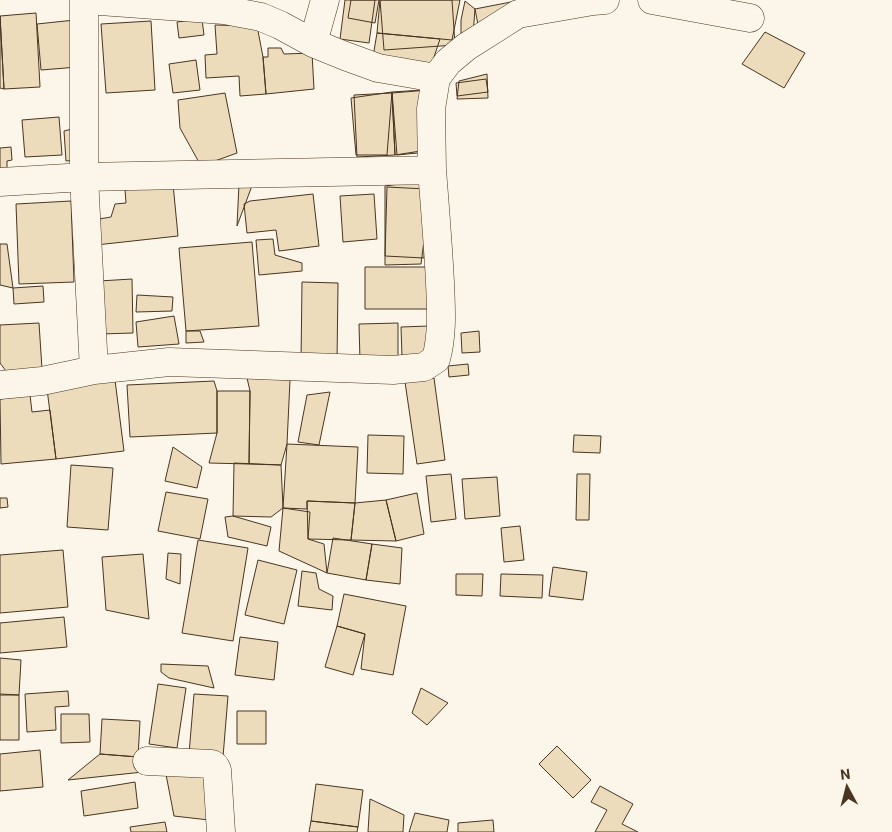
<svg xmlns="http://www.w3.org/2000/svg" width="892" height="832" viewBox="0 0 892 832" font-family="Roboto,sans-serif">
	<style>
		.building { fill: #ecdcbc; stroke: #4a3520 }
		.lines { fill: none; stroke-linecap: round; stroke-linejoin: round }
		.minor-casing { stroke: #4a3520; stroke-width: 29 }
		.minor { stroke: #fbf6e9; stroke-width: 28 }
	</style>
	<rect width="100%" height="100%" fill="#fbf6e9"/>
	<!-- building -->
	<path class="building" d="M345,0H375L369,43L340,39Z
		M351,0H379L375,23L348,18Z
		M380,0H460L452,40L377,33Z
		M380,0H452L455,45L384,50Z
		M465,1L475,9L473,35L461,40V20Z
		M511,2L512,9L479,30L475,9Z
		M36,13L40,87L4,89L0,16Z
		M0,16L4,89L0,88Z
		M202,19L204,35L179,38L177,22Z
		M75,20L78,67L41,70L37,24Z
		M151,21L155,90L106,93L101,24Z
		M215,25L257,26L263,57L266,94L240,96L239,76L206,78L205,55L217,54Z
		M765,32L805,53L784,88L742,64Z
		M377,33L440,39L431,66L373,57Z
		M268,48H281L284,54L312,53L314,89L266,94L263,57H268Z
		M196,60L200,90L173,93L169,64Z
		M487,74L488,98L457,99L459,81Z
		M486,79L488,92L457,96L456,83Z
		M423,90L428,152L397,155L392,92Z
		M428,90L427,150L395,155L392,93Z
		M392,92L387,155H356L351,98Z
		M225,93L237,153L201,166L180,128L178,100Z
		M392,93L395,155L357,157L354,95Z
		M59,117L62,155L25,157L22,120Z
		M80,127L78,160L66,161L64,131Z
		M11,147L12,160L7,161V171H0V148Z
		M432,179L421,264L385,265V186Z
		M253,183L237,226L239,184Z
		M173,184L178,236L96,245L93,220L111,217L115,204L126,203L125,190Z
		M387,187L426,189L424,258L385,256Z
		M313,194L319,246L279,251L276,230L247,233L244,204L250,201Z
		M374,194L377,239L343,242L340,196Z
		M71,201L74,282L19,284L16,204Z
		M273,239L275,255L302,263V271L259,275L256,240Z
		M252,242L259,326L186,331L179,248Z
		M0,244H7L13,288L0,285Z
		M365,267H428V309H365Z
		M132,279L133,333L100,334L99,281Z
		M302,282L338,283L337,362H301Z
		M43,286L44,302L14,304L13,288Z
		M137,295L173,297L172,311L136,312Z
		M174,316L179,344L138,347L136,322Z
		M39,323L42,369L6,371L0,363V325Z
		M398,323V360L360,361L359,324Z
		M429,326L431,356L402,357L401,327Z
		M186,331H200L204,342L186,343Z
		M479,331L480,352L462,353L461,333Z
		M468,364L469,375L449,377L448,366Z
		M247,378L290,380L287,444L281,465L249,464L250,391Z
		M434,378L445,460L417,464L405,382Z
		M115,380L124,451L56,459L47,389Z
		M214,381L217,391V433L130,437L127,385Z
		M217,391H250L249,464L209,463L217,433Z
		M330,392L319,445L298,442L307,395Z
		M30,395L32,412L50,410L56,459L1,464L0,399Z
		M368,435L404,436L403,474L367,473Z
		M574,435L601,436L600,453L573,452Z
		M287,444L358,447L355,503L307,501V509L283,508Z
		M173,447L202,467L197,488L165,481Z
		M234,463L281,465L283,508L271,517L233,516Z
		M71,465L113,468L108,530L67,527Z
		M451,474L456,519L431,522L426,476Z
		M577,474H590L589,520H576Z
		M497,477L500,516L465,519L462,479Z
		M166,492L208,499L200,539L158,531Z
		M417,493L424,534L396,541L386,500Z
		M0,498H7L8,507L0,508Z
		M386,500L396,541L351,540L355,503Z
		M307,501L355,503L351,540L308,539Z
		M283,508L310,512L308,539L324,544L327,573L279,551Z
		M233,516L271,527L267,546L228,537L225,517Z
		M520,526L524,560L504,562L501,528Z
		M333,538L372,544L366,580L327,573Z
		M198,540L248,548L233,641L182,633Z
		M372,544L402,548L400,584L366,580Z
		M63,550L68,607L0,613V555Z
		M168,553L181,554L180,584L166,579Z
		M143,554L149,619L106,610L102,557Z
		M258,560L297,570L284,624L245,615Z
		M553,567L587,572L583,600L549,596Z
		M302,571L316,573L319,589L333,596L332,610L298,606Z
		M456,574H483L482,596L456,595Z
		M501,574L543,575L542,598L500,596Z
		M344,594L406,606L393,675L361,669L365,634L337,626Z
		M64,617L67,647L0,653V623Z
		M337,626L365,634L353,675L325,667Z
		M240,637L278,642L274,680L235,675Z
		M0,658L21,660L19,695L0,694Z
		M161,664L208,666L214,688L169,678L161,672Z
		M158,684L186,688L177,748L149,744Z
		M421,688L448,703L427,725L412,713Z
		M68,691L69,706L55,707L56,730L27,732L25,694Z
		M194,694L228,696L223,757L189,754Z
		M0,695H19V740H0Z
		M237,711H266V744H237Z
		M61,714H89L90,742L61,743Z
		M102,719L140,721L138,757L100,754Z
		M557,746L591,780L573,798L539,764Z
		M40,750L43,787L0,791V754Z
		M100,754L138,757L143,772L68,780Z
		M164,764L213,768L209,820L174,816Z
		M135,782L138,808L84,816L81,791Z
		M316,784L363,790L358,827L311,821Z
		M600,786L633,804L622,824L638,832H595L607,810L591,802Z
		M370,799L404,815L403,832H368Z
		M415,813L449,820L447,832H409Z
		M493,820L494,832H458V823Z
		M311,821L358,827L357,832H309Z
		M165,822L167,832H131L130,827Z"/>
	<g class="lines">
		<defs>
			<path id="minor" d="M84,0V177L94,370
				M86,0L224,10L261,17L280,25L313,43L345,56L378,68L436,78
				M652,0L750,18
				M313,43L325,0
				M432,170L431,109L436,78L448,62L466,47L518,14L593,1L605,0
				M0,182L84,177L432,170C435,207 438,245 440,282C441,308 443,333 436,359L424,367L393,370L169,362L94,370L42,381L0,385
				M147,761L212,764L215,766L217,770L221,832"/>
		</defs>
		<!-- minor casing -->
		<use href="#minor" class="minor-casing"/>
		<!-- minor -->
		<use href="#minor" class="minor"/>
	</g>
	<!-- north arrow -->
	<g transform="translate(847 787) rotate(353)" stroke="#fbf6e9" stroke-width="4" paint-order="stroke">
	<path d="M0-4L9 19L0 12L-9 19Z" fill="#4a3520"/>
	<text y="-8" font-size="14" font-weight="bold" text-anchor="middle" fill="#4a3520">N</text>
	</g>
</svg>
